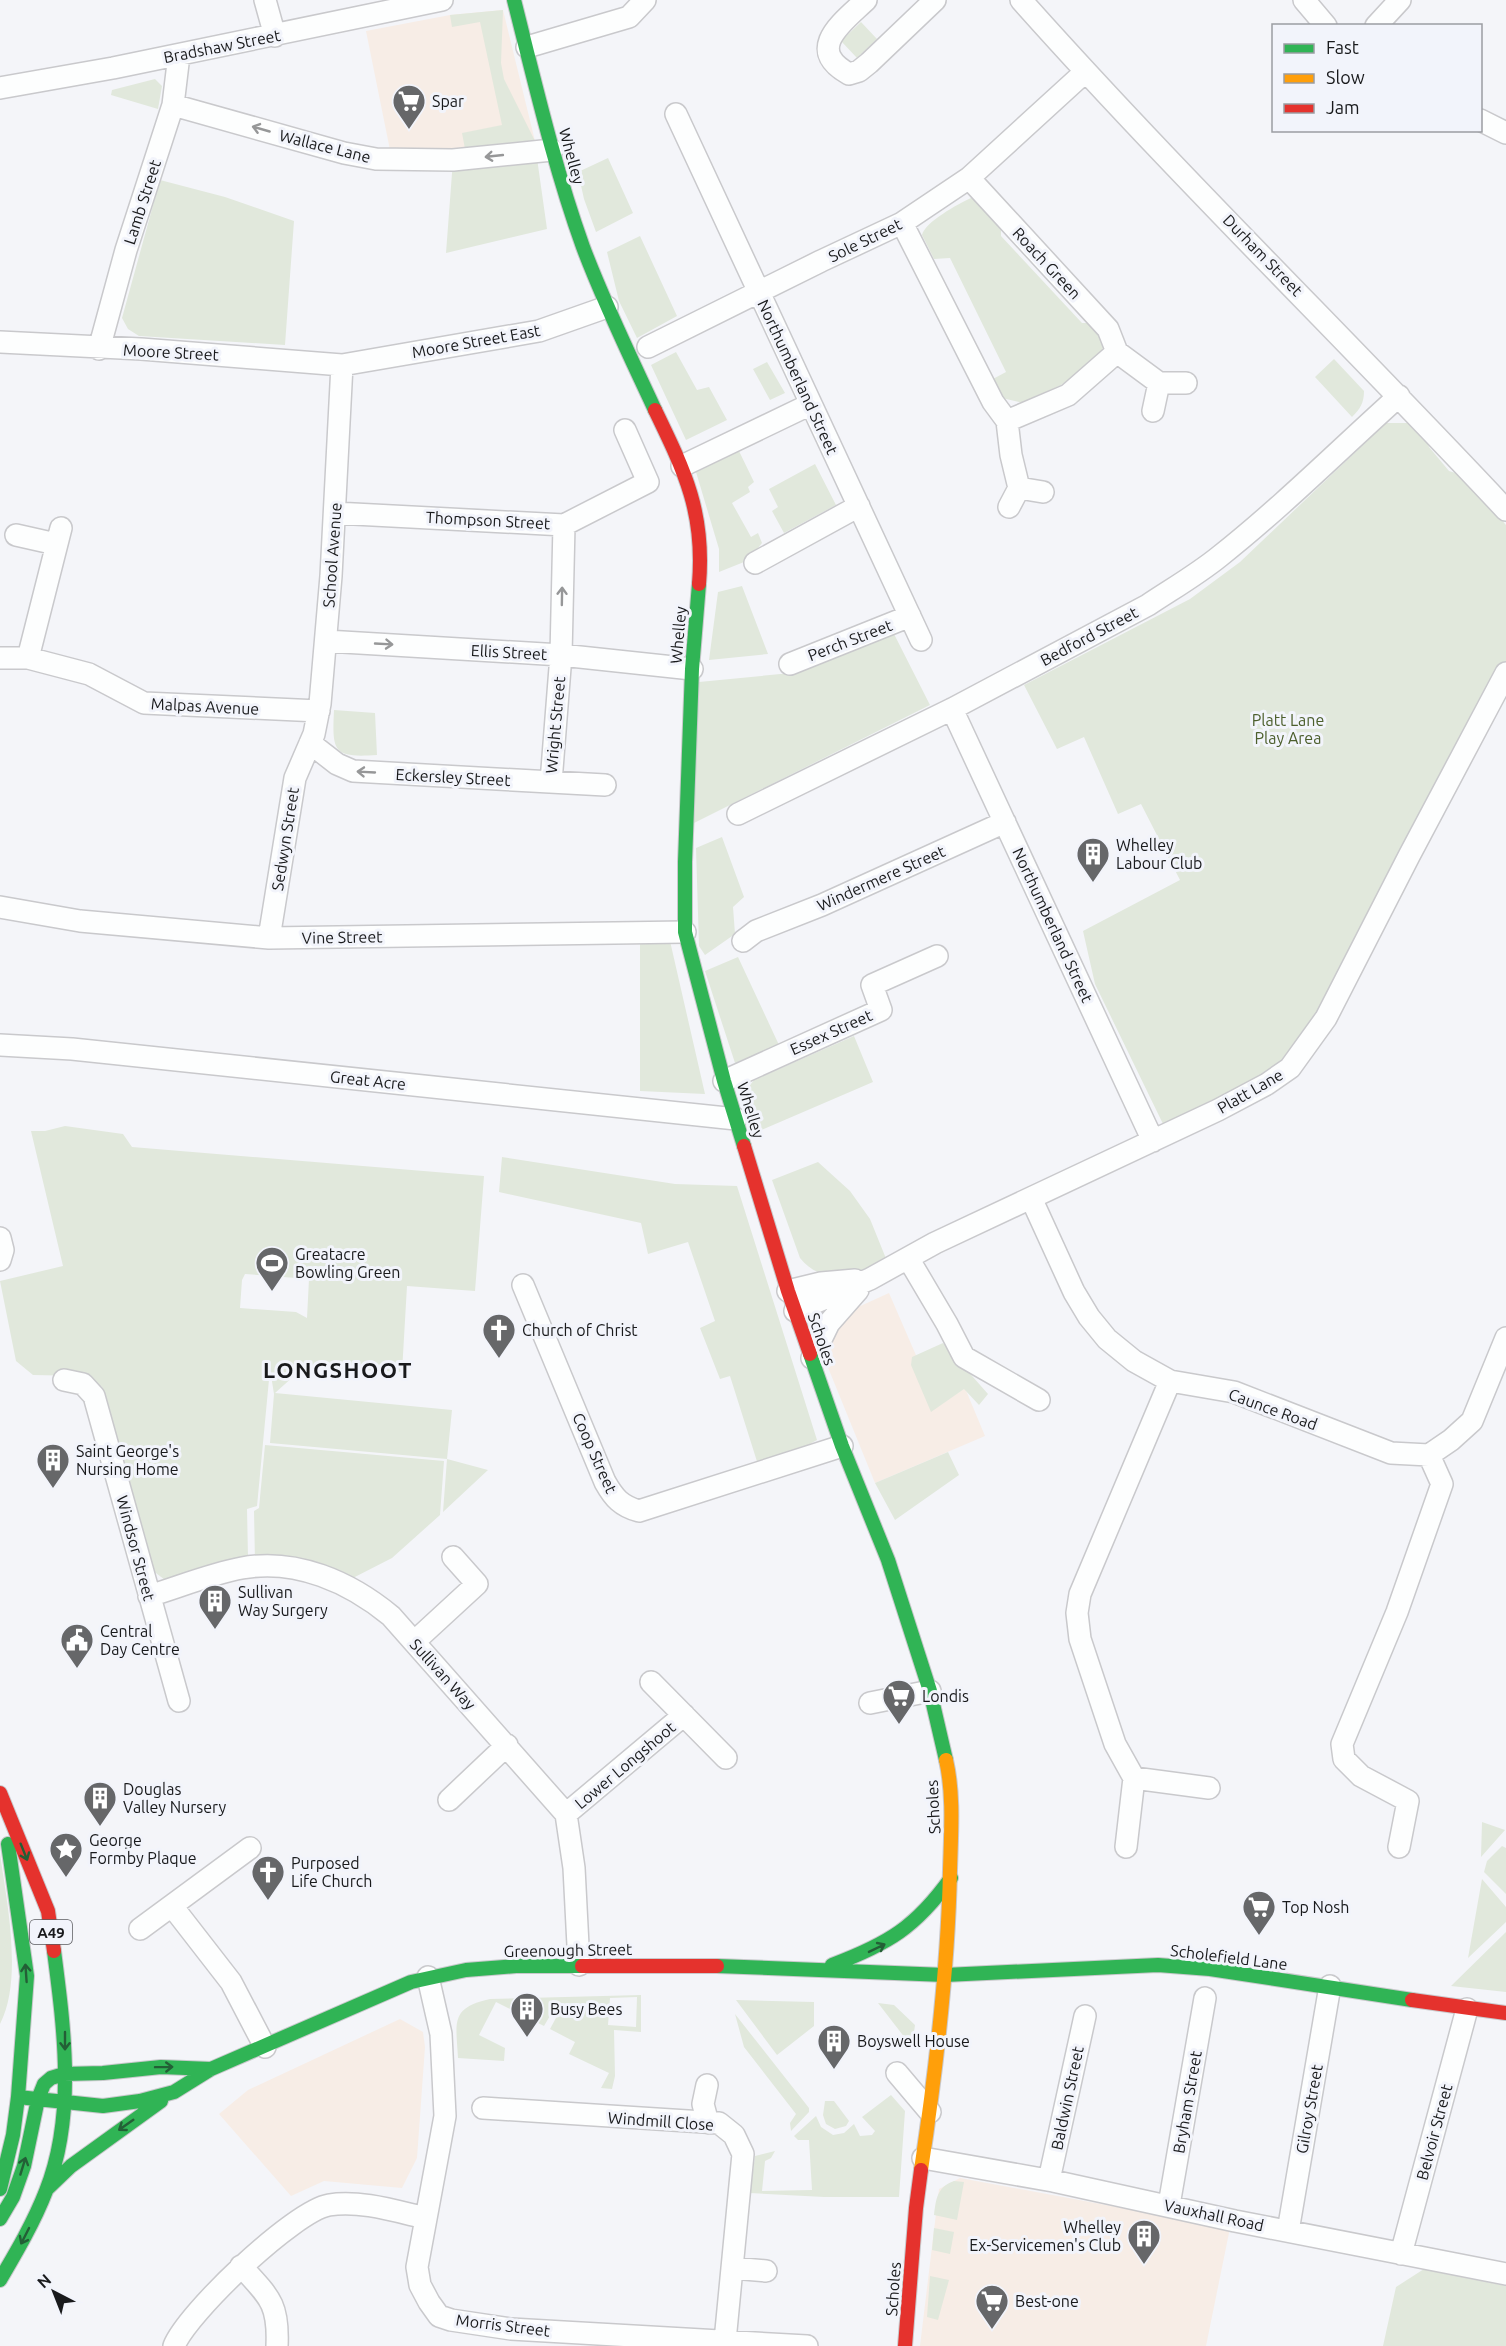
<svg xmlns="http://www.w3.org/2000/svg" width="1506" height="2346" viewBox="0 0 1506 2346" font-family="Ubuntu,sans-serif">
	<style>
		.commercial { fill: #f7ede6 }
		.green { fill: #e1e8dc; fill-rule: evenodd }
		.lines { fill: none; stroke-linecap: round; stroke-linejoin: round }
		.street-casing { stroke: #c9c9cc; stroke-width: 24 }
		.fast-casing { stroke: #c9c9cc; stroke-width: 16 }
		.slow-casing { stroke: #c9c9cc; stroke-width: 16 }
		.jam-casing { stroke: #c9c9cc; stroke-width: 16 }
		.street { stroke: #fdfefe; stroke-width: 21 }
		.fast { stroke: #30b455; stroke-width: 14 }
		.slow { stroke: #ff9f0a; stroke-width: 14 }
		.jam { stroke: #e5322d; stroke-width: 14 }
		.oneway { stroke: #969798 }
		.oneway2 { stroke: #235f36 }
		.labels { text-anchor: middle; dominant-baseline: central; stroke-width: 6; stroke-linejoin: round; paint-order: stroke }
		.shield { fill: #f2f4fb; stroke: #5a5b5f; stroke-width: 1.5 }
		.shield-label { font-size: 15px; font-weight: bold; fill: #191a1c }
		.street-label { font-size: 16px; fill: #191a1c; stroke: #f2f4fb }
		.poi-label { font-size: 16px; fill: #191a1c; stroke: #f2f4fb; text-anchor: start }
		.park-label { font-size: 16px; fill: #4c5f2d; stroke: #f2f4fb }
		.district-label { font-size: 22px; font-weight: bold; letter-spacing: 1.5px; fill: #191a1c; stroke: #f2f4fb }
	</style>
	<rect width="100%" height="100%" fill="#f4f5f9"/>
	<!-- commercial -->
	<path class="commercial" d="M503,10L535,141L439,155L390,150L366,31L450,15Z
		M889,1293L938,1406L965,1388L985,1436L875,1483L827,1365V1352L845,1313Z
		M400,2019L423,2032L425,2047L417,2158L402,2188L324,2181L291,2196L219,2114L248,2090Z
		M960,2178L1230,2228L1206,2346H920L939,2189Z"/>
	<!-- green -->
	<path class="green" d="M503,10L501,63L504,79L535,141L465,149L462,133L502,125L480,22L452,27L450,15Z
		M861,22L877,39L857,58L841,41Z
		M155,79L162,86L158,109L111,95L112,90Z
		M536,151L547,229L446,253L453,160Z
		M608,158L633,213L596,232L584,199L578,172Z
		M160,180L225,197L294,221L285,345L139,336L128,329L122,318Z
		M971,198L977,200L1001,227V236L1082,323H1091L1102,332L1104,348L1090,364L1061,385L1023,403L1002,398L991,380L1006,372L950,258L934,259L922,235C925,222 958,204 971,198Z
		M640,236L677,316L637,338L619,301L607,252Z
		M676,352L697,390L709,387L727,420L686,440L651,365Z
		M1334,359L1364,391C1364,403 1360,409 1352,417L1315,377Z
		M767,362L785,393L770,400L753,369Z
		M1386,423H1407L1425,432L1429,447L1449,471L1462,475L1506,525V665L1320,1017L1267,1080L1164,1126L1095,984L1083,931L1180,880L1141,804L1118,814L1084,737L1057,749L1024,685L1190,599L1240,562Z
		M738,449L754,482L748,487L750,492L732,503L751,537L758,533L762,543L758,548L748,555L749,560L719,572V549L696,472Z
		M815,464L836,505L784,533L772,511L778,507L769,489Z
		M742,586L768,654L709,660L718,592Z
		M894,634L930,705L694,823L699,682L791,673Z
		M334,710L375,713L377,755C333,758 332,752 334,710Z
		M722,837L744,897L733,907L735,934L705,955L699,946L696,848Z
		M670,941L705,1094L640,1091V943Z
		M738,957L779,1045L735,1063L705,971Z
		M854,1036L873,1082L757,1132L744,1093L754,1080Z
		M65,1126L123,1134L132,1147L484,1176L475,1291L407,1286L402,1372L304,1367L275,1393L452,1410L447,1459L488,1470L443,1512L447,1459L270,1443L274,1394L270,1369L257,1506L247,1509L248,1557L212,1565L165,1580L152,1570L145,1535L136,1519L102,1387L83,1376L33,1375L16,1361L0,1281L63,1266L31,1131H45ZM245,1274L309,1279L307,1318L296,1312L240,1308L242,1280Z
		M502,1157L675,1184L737,1186L817,1440L760,1471L730,1376L720,1379L700,1328L715,1321L688,1242L648,1254L641,1223L499,1192Z
		M818,1162L850,1191L870,1219L887,1261C857,1272 824,1288 800,1258L772,1180Z
		M943,1343L988,1394L979,1405L964,1389L931,1412L911,1365L912,1357Z
		M265,1445L444,1461L440,1515L392,1558L347,1581L255,1562L254,1511L259,1508Z
		M948,1452L959,1475L895,1520L875,1483Z
		M1482,1822L1505,1830L1481,1857Z
		M1502,1846L1506,1848V1894L1484,1872L1487,1861Z
		M0,1854C7,1902 23,1980 0,2024Z
		M1482,1879L1506,1907V1922L1468,1958Z
		M1506,1932V1992L1451,1986Z
		M641,1995V2032L614,2030L615,2076L612,2089L601,2088L609,2073L569,2054L575,2042L550,2029L557,2016L551,2014L544,2026L496,2002L479,2035L505,2048L504,2061L458,2058C456,2022 450,2008 490,1999ZM637,1997L636,2027L608,2025L610,1998Z
		M736,2000L814,2002V2026L777,2055Z
		M878,2003L894,2005L915,2025L912,2047Z
		M735,2014L809,2108V2112L791,2131L790,2123L796,2114L744,2047Z
		M891,2095L905,2111L899,2197H824L750,2193L755,2156L775,2151L771,2158L765,2161L762,2191L812,2190L809,2140H798L794,2136L816,2116L821,2127L833,2135L844,2133L854,2124L860,2136L872,2135L875,2131L862,2117Z
		M825,2101H834L849,2121L846,2126L835,2129L826,2124L823,2115Z
		M954,2181L964,2182L957,2220L934,2215C936,2199 937,2187 954,2181Z
		M934,2228L954,2232L950,2254L932,2250Z
		M1424,2269L1506,2286V2346H1383L1396,2287Z
		M930,2276L949,2280L938,2320L927,2317Z"/>
	<g class="lines">
		<defs>
			<path id="street" d="M265,0L275,36
				M866,0C843,22 804,49 849,74L859,71L869,63L935,0
				M1021,0C1177,175 1346,339 1506,510
				M1304,0L1326,26
				M1376,26L1400,0
				M527,47L629,17L645,0
				M0,88L113,68L442,0
				M173,105L344,153L376,159L453,160L552,150
				M676,114L921,640
				M1480,120L1506,133
				M969,178L1108,329L1117,352L1159,383L1153,411
				M902,223L993,402L1007,421L1011,455L1019,488L1009,507
				M0,342L141,349L342,365L539,331L607,307
				M648,347L821,261L902,223L969,178L1085,72
				M99,349L126,250L173,105L179,55
				M1159,383H1186
				M1007,421L1068,395L1117,352
				M682,466L811,404
				M1019,488L1043,492
				M335,513L564,525L648,482L625,430
				M16,535L56,544
				M755,563L859,506
				M326,641L561,655L692,669
				M0,658H28L89,674L144,703L319,711
				M28,658L61,528
				M790,664L910,616
				M952,709L1153,1141
				M310,743L337,764L353,771L605,785
				M551,782L561,655L564,525
				M738,814L952,709L1148,605C1172,589 1198,574 1220,556C1283,506 1340,449 1399,396
				M0,907L80,921L269,938L685,932
				M269,938L295,778L314,734L320,704L331,576L342,365
				M743,941L756,931L822,905L1005,822
				M0,1045L72,1049L736,1119
				M724,1081L881,1010L872,985L937,956
				M1031,1198L1074,1292L1089,1317L1107,1339L1134,1361L1170,1381L1234,1392L1391,1453L1429,1455L1451,1440L1472,1421L1506,1338
				M0,1238L3,1250L0,1260
				M908,1258L947,1324L964,1357L1039,1400
				M523,1285L605,1482C614,1498 621,1506 639,1511L842,1446
				M788,1291L821,1283L855,1280
				M795,1311L870,1279L935,1243L1218,1110L1267,1084L1290,1068L1326,1018L1409,856L1506,673
				M812,1358L829,1323L858,1290
				M64,1380L83,1384L94,1396L179,1701
				M149,1596C179,1587 210,1574 242,1568C296,1558 350,1582 391,1616L566,1814L574,1868L579,1965
				M414,1642L477,1584L453,1557
				M651,1682L726,1758
				M870,1703L930,1691
				M1134,1778L1209,1788
				M449,1800L507,1745
				M566,1814L684,1715
				M1126,1847L1134,1778L1115,1744L1080,1639L1077,1613L1080,1594L1170,1381
				M1399,1847L1408,1801L1361,1776L1344,1759L1342,1744L1397,1612L1442,1484L1429,1455
				M172,1906L231,1982L265,2047
				M140,1929L250,1848
				M428,1977L441,2034L445,2116L417,2267L420,2285L429,2302L439,2316L451,2320L511,2329L807,2346
				M897,2073L930,2112
				M707,2085L703,2104L708,2123
				M483,2108L719,2123L734,2135L743,2154L725,2341
				M923,2158L1053,2181L1235,2221L1506,2274
				M1049,2180L1085,2016
				M1169,2205L1205,1998
				M1288,2231L1330,1986
				M1401,2254L1467,2009
				M241,2266C269,2297 279,2303 277,2346
				M732,2268L766,2271
				M174,2346C187,2313 294,2211 329,2205C360,2200 395,2211 425,2218"/>
			<path id="fast" d="M514,0C535,83 554,166 583,247C604,303 630,356 655,410
				M699,584L692,669L685,862V932L724,1081L744,1146
				M810,1354L842,1446L888,1560L930,1691L946,1760
				M832,1965C888,1944 916,1927 951,1878
				M717,1966L945,1975L1158,1965L1210,1969L1412,2000
				M18,2097L103,2106L140,2101L174,2092L211,2069L411,1982L466,1970L516,1966H582
				M0,2189L13,2135L18,2097L27,1976L8,1844
				M47,2189L71,2166L161,2101
				M0,2219L13,2197L24,2166L38,2099L44,2084L51,2078L64,2074L103,2073L161,2067L211,2069
				M0,2280C17,2251 34,2222 46,2191C76,2116 64,2028 54,1951"/>
			<path id="slow" d="M921,2170C936,2071 948,1970 950,1870C951,1833 954,1795 946,1760"/>
			<path id="jam" d="M655,410C685,472 705,513 699,584
				M744,1146L788,1291L810,1354
				M0,1793L48,1911L54,1951
				M582,1966H717
				M1412,2000L1506,2013
				M905,2346L916,2208L921,2170"/>
		</defs>
		<!-- street casing -->
		<use href="#street" class="street-casing"/>
		<!-- fast casing -->
		<use href="#fast" class="fast-casing"/>
		<!-- slow casing -->
		<use href="#slow" class="slow-casing"/>
		<!-- jam casing -->
		<use href="#jam" class="jam-casing"/>
		<!-- street -->
		<use href="#street" class="street"/>
		<!-- fast -->
		<use href="#fast" class="fast"/>
		<!-- slow -->
		<use href="#slow" class="slow"/>
		<!-- jam -->
		<use href="#jam" class="jam"/>
	</g>
	<!-- one-way arrows -->
	<defs><path id="oneway-shaft" d="M-6 0H5M1.5-3L5.5 0L1.5 3" fill="none" stroke-width="1.6" stroke-linecap="round" stroke-linejoin="round" transform="scale(1.5)"/></defs>
	<g class="oneway">
		<use href="#oneway-shaft" transform="translate(261 129) rotate(-164)"/>
		<use href="#oneway-shaft" transform="translate(494 156) rotate(174)"/>
		<use href="#oneway-shaft" transform="translate(562 596) rotate(-89)"/>
		<use href="#oneway-shaft" transform="translate(384 644) rotate(3)"/>
		<use href="#oneway-shaft" transform="translate(366 772) rotate(-177)"/>
	</g>
	<g class="oneway2">
		<use href="#oneway-shaft" transform="translate(24 1852) rotate(68)"/>
		<use href="#oneway-shaft" transform="translate(877 1948) rotate(-26)"/>
		<use href="#oneway-shaft" transform="translate(26 1973) rotate(-94)"/>
		<use href="#oneway-shaft" transform="translate(65 2041) rotate(90)"/>
		<use href="#oneway-shaft" transform="translate(164 2067) rotate(-1)"/>
		<use href="#oneway-shaft" transform="translate(126 2125) rotate(145)"/>
		<use href="#oneway-shaft" transform="translate(23 2166) rotate(-73)"/>
		<use href="#oneway-shaft" transform="translate(25 2236) rotate(117)"/>
	</g>
	<!-- icons -->
	<defs>
		<symbol id="supermarket-pin" viewBox="-11 -11 22 30"><path d="M0 17L-7.5 6A9.5 9.5 0 1 1 7.5 6Z" fill="#666769" stroke="#f2f4fb"/><path d="M-6-5.5h2.5l.6 2H6L4.5 2H-2.5L-4.4-4H-6ZM-1.5 3.2a1.3 1.3 0 1 0 .1 0ZM3 3.2a1.3 1.3 0 1 0 .1 0Z" fill="#fff"/></symbol>
		<symbol id="building-pin" viewBox="-11 -11 22 30"><path d="M0 17L-7.5 6A9.5 9.5 0 1 1 7.5 6Z" fill="#666769" stroke="#f2f4fb"/><path d="M-4-6H4V6H1V3H-1V6H-4ZM-2.5-4.3h1.7v1.8h-1.7ZM.8-4.3h1.7v1.8H.8ZM-2.5-1h1.7V.8h-1.7ZM.8-1h1.7V.8H.8Z" fill="#fff"/></symbol>
		<symbol id="stadium-pin" viewBox="-11 -11 22 30"><path d="M0 17L-7.5 6A9.5 9.5 0 1 1 7.5 6Z" fill="#666769" stroke="#f2f4fb"/><path d="M0-5a6.5 5 0 1 0 0 10a6.5 5 0 1 0 0-10ZM-3.5-1.8h7v3.6h-7Z" fill="#fff"/></symbol>
		<symbol id="church-pin" viewBox="-11 -11 22 30"><path d="M0 17L-7.5 6A9.5 9.5 0 1 1 7.5 6Z" fill="#666769" stroke="#f2f4fb"/><path d="M-1.2-6h2.4v3.5h3.3v2.4h-3.3V6h-2.4V-.1h-3.3v-2.4h3.3Z" fill="#fff"/></symbol>
		<symbol id="civic-pin" viewBox="-11 -11 22 30"><path d="M0 17L-7.5 6A9.5 9.5 0 1 1 7.5 6Z" fill="#666769" stroke="#f2f4fb"/><path d="M-.6-6.5H3V-4.5H.6V-3L4-1V1h2V6H-6V1h2V-1L-.6-3ZM-1.2 2.5V6h2.4V2.5Z" fill="#fff"/></symbol>
		<symbol id="sight-pin" viewBox="-11 -11 22 30"><path d="M0 17L-7.5 6A9.5 9.5 0 1 1 7.5 6Z" fill="#666769" stroke="#f2f4fb"/><path d="M0-6L1.8-2.2L6-1.7L2.9 1.2L3.7 5.4L0 3.3L-3.7 5.4L-2.9 1.2L-6-1.7L-1.8-2.2Z" fill="#fff"/></symbol>
	</defs>
	<g fill-rule="evenodd">
		<use href="#supermarket-pin" x="390" y="82" width="38" height="52"/>
		<use href="#building-pin" x="1074" y="835" width="38" height="52"/>
		<use href="#stadium-pin" x="253" y="1244" width="38" height="52"/>
		<use href="#church-pin" x="480" y="1311" width="38" height="52"/>
		<use href="#building-pin" x="34" y="1441" width="38" height="52"/>
		<use href="#building-pin" x="196" y="1582" width="38" height="52"/>
		<use href="#civic-pin" x="58" y="1621" width="38" height="52"/>
		<use href="#supermarket-pin" x="880" y="1677" width="38" height="52"/>
		<use href="#building-pin" x="81" y="1779" width="38" height="52"/>
		<use href="#sight-pin" x="47" y="1830" width="38" height="52"/>
		<use href="#church-pin" x="249" y="1853" width="38" height="52"/>
		<use href="#supermarket-pin" x="1240" y="1888" width="38" height="52"/>
		<use href="#building-pin" x="508" y="1990" width="38" height="52"/>
		<use href="#building-pin" x="815" y="2022" width="38" height="52"/>
		<use href="#building-pin" x="1125" y="2217" width="38" height="52"/>
		<use href="#supermarket-pin" x="973" y="2282" width="38" height="52"/>
	</g>
	<g class="labels">
		<!-- shield labels -->
		<rect class="shield" x="30" y="1920" width="42" height="24" rx="4.5"/>
		<g class="shield-label">
			<text x="51" y="1932">A49</text>
		</g>
		<!-- street labels -->
		<g class="street-label">
			<text transform="translate(222 46) rotate(-11)">Bradshaw Street</text>
			<text transform="translate(325 146) rotate(14)">Wallace Lane</text>
			<text transform="translate(572 156) rotate(75)">Whelley</text>
			<text transform="translate(142 202) rotate(-72)">Lamb Street</text>
			<text transform="translate(865 240) rotate(-26)">Sole Street</text>
			<text transform="translate(1263 255) rotate(46)">Durham Street</text>
			<text transform="translate(1047 263) rotate(47)">Roach Green</text>
			<text transform="translate(476 341) rotate(-10)">Moore Street East</text>
			<text transform="translate(171 352) rotate(3)">Moore Street</text>
			<text transform="translate(798 377) rotate(65)">Northumberland Street</text>
			<text transform="translate(488 520) rotate(3)">Thompson Street</text>
			<text transform="translate(332 555) rotate(-86)">School Avenue</text>
			<text transform="translate(678 635) rotate(-85)">Whelley</text>
			<text transform="translate(1089 636) rotate(-28)">Bedford Street</text>
			<text transform="translate(850 640) rotate(-21)">Perch Street</text>
			<text transform="translate(509 652) rotate(3)">Ellis Street</text>
			<text transform="translate(205 706) rotate(3)">Malpas Avenue</text>
			<text transform="translate(555 725) rotate(-85)">Wright Street</text>
			<text transform="translate(453 777) rotate(3)">Eckersley Street</text>
			<text transform="translate(285 839) rotate(-81)">Sedwyn Street</text>
			<text transform="translate(881 878) rotate(-24)">Windermere Street</text>
			<text transform="translate(1053 925) rotate(65)">Northumberland Street</text>
			<text transform="translate(342 937) rotate(-1)">Vine Street</text>
			<text transform="translate(831 1032) rotate(-24)">Essex Street</text>
			<text transform="translate(368 1080) rotate(6)">Great Acre</text>
			<text transform="translate(1250 1091) rotate(-30)">Platt Lane</text>
			<text transform="translate(751 1110) rotate(73)">Whelley</text>
			<text transform="translate(822 1339) rotate(71)">Scholes</text>
			<text transform="translate(1273 1409) rotate(20)">Caunce Road</text>
			<text transform="translate(595 1453) rotate(66)">Coop Street</text>
			<text transform="translate(136 1548) rotate(75)">Windsor Street</text>
			<text transform="translate(443 1674) rotate(48)">Sullivan Way</text>
			<text transform="translate(625 1765) rotate(-40)">Lower Longshoot</text>
			<text transform="translate(933 1807) rotate(-93)">Scholes</text>
			<text transform="translate(568 1950) rotate(-1)">Greenough Street</text>
			<text transform="translate(1229 1957) rotate(7)">Scholefield Lane</text>
			<text transform="translate(1067 2098) rotate(-78)">Baldwin Street</text>
			<text transform="translate(1187 2102) rotate(-80)">Bryham Street</text>
			<text transform="translate(1309 2109) rotate(-80)">Gilroy Street</text>
			<text transform="translate(661 2121) rotate(4)">Windmill Close</text>
			<text transform="translate(1434 2132) rotate(-75)">Belvoir Street</text>
			<text transform="translate(1214 2215) rotate(12)">Vauxhall Road</text>
			<text transform="translate(893 2289) rotate(-86)">Scholes</text>
			<text transform="translate(503 2325) rotate(7)">Morris Street</text>
		</g>
		<!-- poi labels -->
		<g class="poi-label">
			<text x="432" y="101">Spar</text>
			<text x="1116" y="845">Whelley<tspan x="1116" dy="18">Labour Club</tspan></text>
			<text x="295" y="1254">Greatacre<tspan x="295" dy="18">Bowling Green</tspan></text>
			<text x="522" y="1330">Church of Christ</text>
			<text x="76" y="1451">Saint George's<tspan x="76" dy="18">Nursing Home</tspan></text>
			<text x="238" y="1592">Sullivan<tspan x="238" dy="18">Way Surgery</tspan></text>
			<text x="100" y="1631">Central<tspan x="100" dy="18">Day Centre</tspan></text>
			<text x="922" y="1696">Londis</text>
			<text x="123" y="1789">Douglas<tspan x="123" dy="18">Valley Nursery</tspan></text>
			<text x="89" y="1840">George<tspan x="89" dy="18">Formby Plaque</tspan></text>
			<text x="291" y="1863">Purposed<tspan x="291" dy="18">Life Church</tspan></text>
			<text x="1282" y="1907">Top Nosh</text>
			<text x="550" y="2009">Busy Bees</text>
			<text x="857" y="2041">Boyswell House</text>
			<text x="1121" y="2227" text-anchor="end">Whelley<tspan x="1121" dy="18">Ex-Servicemen's Club</tspan></text>
			<text x="1015" y="2301">Best-one</text>
		</g>
		<!-- park labels -->
		<g class="park-label">
			<text x="1288" y="720">Platt Lane<tspan x="1288" dy="18">Play Area</tspan></text>
		</g>
		<!-- district labels -->
		<g class="district-label">
			<text x="338" y="1369">LONGSHOOT</text>
		</g>
	</g>
	<!-- legend -->
	<rect x="1272" y="24" width="210" height="108" fill="#f2f4fb" stroke="#9b9da2" stroke-width="1.5"/>
	<rect x="1284" y="44" width="30" height="9" fill="#30b455" stroke="#9b9da2" stroke-width="1.5"/>
	<text x="1326" y="54" font-size="18" fill="#191a1c">Fast</text>
	<rect x="1284" y="74" width="30" height="9" fill="#ff9f0a" stroke="#9b9da2" stroke-width="1.5"/>
	<text x="1326" y="84" font-size="18" fill="#191a1c">Slow</text>
	<rect x="1284" y="104" width="30" height="9" fill="#e5322d" stroke="#9b9da2" stroke-width="1.5"/>
	<text x="1326" y="114" font-size="18" fill="#191a1c">Jam</text>
	<!-- north arrow -->
	<g transform="translate(54 2292) rotate(318)" stroke="#f2f4fb" stroke-width="4.5" paint-order="stroke">
	<path d="M0-4.5L10 22L0 15L-10 22Z" fill="#191a1c"/>
	<text y="-9" font-size="16" font-weight="bold" text-anchor="middle" fill="#191a1c">N</text>
	</g>
</svg>
